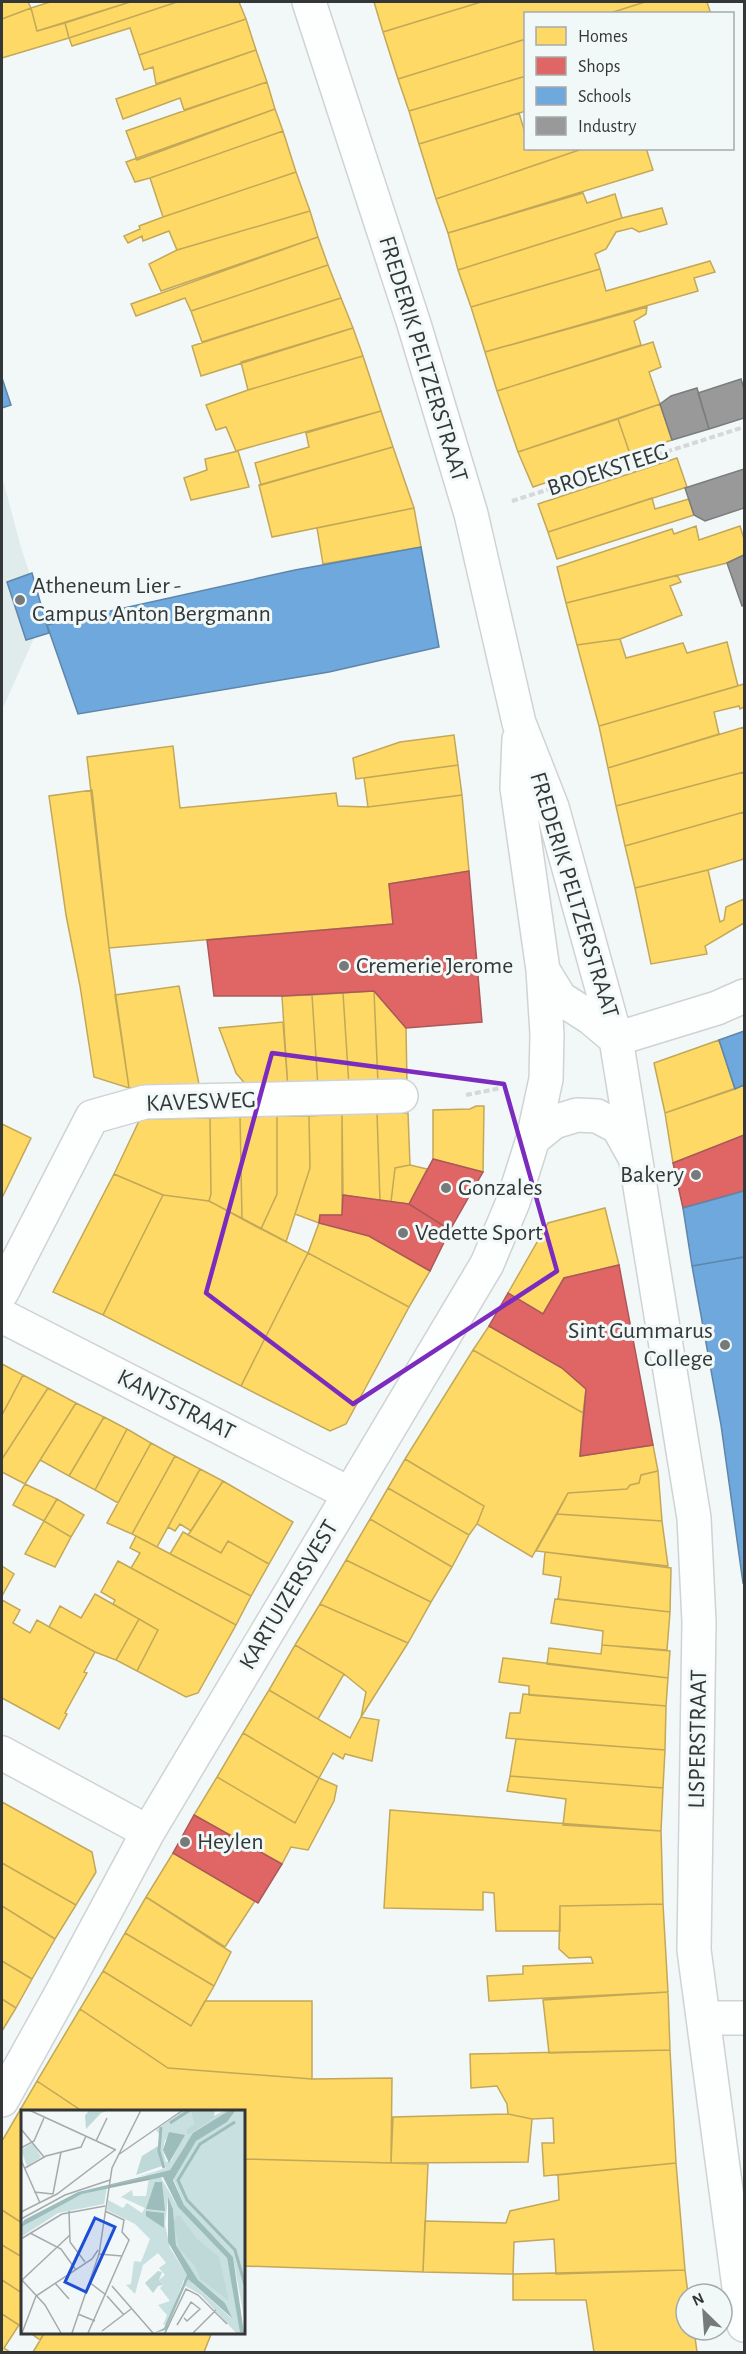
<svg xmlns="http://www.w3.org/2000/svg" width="746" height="2354" viewBox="0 0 746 2354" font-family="'Alegreya Sans',sans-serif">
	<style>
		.built { fill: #e0ebeb }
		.homes { fill: #ffd966; stroke: #c2a858; stroke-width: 1.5 }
		.shops { fill: #e06666; stroke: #ac5858; stroke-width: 1.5 }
		.schools { fill: #6fa8dc; stroke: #5d86aa; stroke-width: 1.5 }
		.industry { fill: #999; stroke: #7b7c7c; stroke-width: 1.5 }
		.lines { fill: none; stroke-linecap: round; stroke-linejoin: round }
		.minor-casing { stroke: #d0d3d3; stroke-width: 36 }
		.path { stroke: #d6d7d7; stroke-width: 4; stroke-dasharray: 6 3; stroke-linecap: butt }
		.minor { stroke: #fdfefe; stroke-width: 33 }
		.marked { fill: none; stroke: #7b2cbf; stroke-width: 4.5; stroke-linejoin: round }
		.poi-dot { fill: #767a7a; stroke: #f1f8f8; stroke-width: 2 }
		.labels { text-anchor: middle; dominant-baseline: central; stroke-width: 6; stroke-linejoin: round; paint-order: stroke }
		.street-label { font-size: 24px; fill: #343737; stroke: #f1f8f8 }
		.poi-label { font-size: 24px; fill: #343737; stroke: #f1f8f8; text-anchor: start }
		.inset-river { fill: none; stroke: #9dbcbc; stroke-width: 3 }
		.inset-road { fill: none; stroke: #a6aaaa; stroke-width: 1.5 }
		.view { fill: #1d4ed8; fill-opacity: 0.15; stroke: #1d4ed8; stroke-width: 3 }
		.inset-edge { fill: none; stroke: #343737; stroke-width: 3 }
	</style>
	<rect width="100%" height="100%" fill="#f2f7f7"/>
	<!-- built -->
	<path class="built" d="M2,476L20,544L49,633L34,638L2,710Z"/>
	<!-- homes -->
	<path class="homes" d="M2,2H28L31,8L2,19Z
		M50,2H130L37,31L31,8Z
		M130,2H177L69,38L65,23Z
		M177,2H239L246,19L139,55L130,28L72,46L69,38Z
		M374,2H481L383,32Z
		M481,2H645L607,14H526V39L398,79L383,32Z
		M645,2H707L711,14H607Z
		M31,8L37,31L65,23L69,38L2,58V19Z
		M246,19L256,50L156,84L153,67L144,70L139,55Z
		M526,39V76L409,111L398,79Z
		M256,50L267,82L184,110L180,98L123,119L116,99Z
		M526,76V111L419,144L409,111Z
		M267,82L275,109L137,160L126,131Z
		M275,109L283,131L150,178L135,182L126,162Z
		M519,113L526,136V148L530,150L585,148L436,199L419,144Z
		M283,131L296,172L163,217L150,178Z
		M585,148H646L653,170L448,233L436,199Z
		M296,172L310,211L177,250L169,231L143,241L142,236L128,243L124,236L140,229L139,226L163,217Z
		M583,193L587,203L615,194L622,218L458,270L448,233Z
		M662,208L667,224L639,232L632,228L616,232L606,249L595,254L600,269L471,307L458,270L622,218Z
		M310,211L318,237L161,291L149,264L177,250Z
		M318,237L328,265L191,311L185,298L136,316L131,304Z
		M710,261L715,272L694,278L698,291L485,352L471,307L600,269L606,291Z
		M328,265L341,298L202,342L191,311Z
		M341,298L353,328L201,376L192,346Z
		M647,307L646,314L634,321L641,345L497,391L485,352Z
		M353,328L363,356L248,390L241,362Z
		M653,342L661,367L649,372L660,404L518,452L497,391Z
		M363,356L381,411L236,451L226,427L216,430L206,405L248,390Z
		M660,404L672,440L630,454L618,419Z
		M381,411L393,447L261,485L255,463L309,447L306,433Z
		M618,419L630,454L533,487L518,452Z
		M393,447L414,508L272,537L259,485Z
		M238,451L249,487L191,500L184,478L207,470L205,459Z
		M677,458L687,487L548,532L538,504Z
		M652,498L655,509L689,499L694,515L557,559L548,532Z
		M414,508L421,547L323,564L317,528Z
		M696,526L699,540L740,526L744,539V555L727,563L566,603L557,567L672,529L674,534Z
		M677,575L681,582L670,586L682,615L620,639L577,645L566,603Z
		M620,639L626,658L683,643L687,653L727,642L738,686L599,726L577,645Z
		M744,684V707L740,709L739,706L714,712L719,734L608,768L599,726Z
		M744,727V772L616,806L608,768Z
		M454,735L458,765L356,779L353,758L400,742Z
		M173,746L180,808L336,793L338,806L368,807L462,795L469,871L389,884L393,924L109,948L87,757Z
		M458,765L462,795L368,807L364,778Z
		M744,772V812L625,846L616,806Z
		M92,790L109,948L129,1088L94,1077L80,986L66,915L49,796Z
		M744,812V859L708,870L635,888L625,846Z
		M708,870L720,922L724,920L726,907L744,899V923L705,946L707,954L651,964L635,888Z
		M179,986L199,1084L129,1088L115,995Z
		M374,991L406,1028L407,1083L378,1084Z
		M374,991L378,1084L349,1086L343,993Z
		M343,993L349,1086L318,1088L312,995Z
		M312,995L318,1088L288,1089L282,996Z
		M283,1022L288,1089L248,1087L236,1073L219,1028Z
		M719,1040L735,1089L665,1113L654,1063Z
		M744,1085V1135L673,1163L665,1113Z
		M476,1106H484L483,1172L433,1159V1110L470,1109Z
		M377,1113H408L410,1165L395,1168L391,1202L380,1201Z
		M377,1113L380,1201L343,1195L342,1114Z
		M342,1114V1215H320L319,1223L295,1214L310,1168L309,1116Z
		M277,1116H309L310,1168L286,1242L261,1229L277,1194Z
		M277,1116V1194L261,1229L242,1219L240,1117Z
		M240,1117L242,1219L209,1201L211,1194L210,1118Z
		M210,1118L211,1194L209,1201L163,1195L114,1174L140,1119Z
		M2,1124L31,1138L2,1198Z
		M410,1165L427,1169L409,1204L391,1202L395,1168Z
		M114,1174L163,1195L103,1315L53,1292Z
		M163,1195L209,1201L308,1253L241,1386L103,1315Z
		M605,1208L619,1265L564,1278L543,1314L508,1293L548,1223Z
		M319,1223L369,1236L430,1271L409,1307L308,1253Z
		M308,1253L409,1307L346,1424L330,1431L241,1386Z
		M489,1326L562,1368L586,1389L583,1413L473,1350Z
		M473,1350L583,1413L580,1456L653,1445L658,1471L641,1475L639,1483L630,1485L627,1489L568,1493L532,1557L477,1524L484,1506L405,1459Z
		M2,1364L23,1375L2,1415Z
		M23,1375L48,1388L2,1459V1415Z
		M48,1388L76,1403L25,1484L2,1472V1459Z
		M76,1403L104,1417L69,1476L40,1460Z
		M104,1417L127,1429L95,1490L69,1476Z
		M127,1429L151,1443L118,1503L95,1490Z
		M151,1443L175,1456L132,1534L107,1523Z
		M175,1456L200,1469L157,1547L132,1534Z
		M405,1459L484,1506L477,1524L469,1535L388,1488Z
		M200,1469L223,1481L191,1531L180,1524L175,1531L168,1527Z
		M658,1471L662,1521L557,1514L568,1493L627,1489L630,1485L639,1483L641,1475Z
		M223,1481L293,1522L269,1564L228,1541L221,1553L188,1535Z
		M25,1484L57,1499L44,1521L13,1505Z
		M388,1488L469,1535L452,1567L370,1519Z
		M57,1499L84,1515L71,1537L44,1521Z
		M557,1514L662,1521L668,1566L536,1551Z
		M370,1519L452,1567L431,1602L346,1560Z
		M44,1521L71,1537L55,1567L25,1554Z
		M183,1532L221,1553L228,1541L269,1564L251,1596L170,1554Z
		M136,1536L251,1596L236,1625L131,1568L140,1553L130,1548Z
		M545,1552L671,1568L670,1612L558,1599L561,1577L543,1574Z
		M346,1560L431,1602L408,1643L320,1604Z
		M118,1561L236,1625L198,1693L186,1697L137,1671L158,1630L113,1604L115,1600L101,1592Z
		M2,1566L14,1574L2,1596Z
		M95,1594L139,1619L116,1660L95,1652L49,1627L60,1606L81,1618Z
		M555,1599L670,1612L667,1650L602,1645L603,1631L551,1623Z
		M2,1600L20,1610L13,1623L30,1633L37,1620L95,1652L84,1672L87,1673L65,1713L67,1714L59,1729L2,1698Z
		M320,1604L408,1643L361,1717L366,1692L344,1674L295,1645Z
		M139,1619L158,1630L137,1671L116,1660Z
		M295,1645L344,1674L318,1719L269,1690Z
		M602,1645L670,1651L668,1678L547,1664L549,1648L601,1654Z
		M503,1658L668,1678L666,1706L529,1695V1686L499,1682Z
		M269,1690L350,1738L361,1717L379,1720L372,1761L345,1754L343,1759L333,1753L319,1778L243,1733Z
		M523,1694L666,1706L665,1750L506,1738L510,1713H520Z
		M243,1733L319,1778L295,1823L217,1777Z
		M516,1739L665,1750L663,1788L510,1776Z
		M510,1776L663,1788L661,1831L563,1825L566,1799L507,1791Z
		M217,1777L295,1823L319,1778L337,1786L334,1801L308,1850L291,1847L282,1864L194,1815Z
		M2,1802L92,1852L96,1872L76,1905L2,1863Z
		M390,1810L661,1831L663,1904L560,1906V1931H496L494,1893L483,1892V1910L384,1908Z
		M173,1853L255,1901L225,1947L146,1897Z
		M2,1863L76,1905L55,1939L2,1906Z
		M146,1897L231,1952L214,1986L125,1933Z
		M663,1904L668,1992L489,2001L487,1976L523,1974V1966L593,1963L591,1957L569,1958L559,1949L560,1906Z
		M2,1906L55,1939L32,1979L2,1961Z
		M125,1933L214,1986L191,2026L103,1971Z
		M2,1961L32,1979L16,2008L2,1999Z
		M103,1971L191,2026L205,2001H312V2079L168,2068L80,2009Z
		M668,1992L670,2050L549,2053L543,2000Z
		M2,1999L16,2008L2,2031Z
		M80,2009L168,2068L312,2079L392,2078L391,2163L243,2159V2111H82L37,2081Z
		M670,2050L676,2163L544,2176L542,2143H554L553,2118L532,2119L508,2114L507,2104L497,2086L471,2088L470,2054Z
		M37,2081L82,2111H22V2223L2,2210V2141Z
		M508,2114L532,2119L528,2162L391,2163L393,2117Z
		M243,2159L428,2164L423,2272L243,2266Z
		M676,2163L685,2270L556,2274L554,2239L514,2242L513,2274L423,2272L425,2221L506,2223L510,2211L559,2200L558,2175Z
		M2,2210L22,2223V2257L2,2245Z
		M2,2245L22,2257V2293L2,2280Z
		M685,2270L688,2294H686V2330H694L697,2352H594L586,2300H513V2274Z
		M2,2280L22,2293V2327L2,2314Z
		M2,2314L19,2325L4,2348L10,2352H2Z
		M29,2332H45L40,2340Z
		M45,2332H212L204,2352H33Z"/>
	<!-- shops -->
	<path class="shops" d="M469,871L482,1022L406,1028L374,991L282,996H214L207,940L393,924L389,884Z
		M744,1135V1191L683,1208L673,1163Z
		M433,1159L483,1172L450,1230L409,1204Z
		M343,1195L409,1204L450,1230L430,1271L369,1236L319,1223L320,1215H342Z
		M619,1265L653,1445L580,1456L586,1389L562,1368L489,1326L508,1293L543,1314L564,1278Z
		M194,1815L282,1864L258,1903L173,1853Z"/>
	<!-- schools -->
	<path class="schools" d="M2,378L11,405L2,408Z
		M421,547L439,647L329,672L78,714L47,625L295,570Z
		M32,573L49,633L26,640L7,582Z
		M744,1031V1085L735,1089L719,1040Z
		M744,1191V1257L692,1266L683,1208Z
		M744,1257V1583H743L721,1425L692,1266Z"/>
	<!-- industry -->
	<path class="industry" d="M741,379L744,389V418L709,429L698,393Z
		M697,388L709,429L672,440L660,404L671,396Z
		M744,469V508L705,521L694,515L685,488Z
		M744,555V605L742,606L727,563Z"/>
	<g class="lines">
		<defs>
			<path id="minor" d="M309,2L414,324L471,514L519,723L552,807L616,1039L694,1518L699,1622L694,1950L744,2325
				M543,970L560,998L591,1018L616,1039
				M616,1039L717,1008L744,996
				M533,1139L554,1122L577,1115L597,1116L618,1127L633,1154
				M2,1292L92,1117L145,1102L401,1096
				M2,1316L350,1494
				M2,1753L148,1832
				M703,2018H744
				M2,2100L62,1992L148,1832L487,1264L513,1202L533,1139L546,1079L547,1034L543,970L517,788L519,739"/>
		</defs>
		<!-- minor casing -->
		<use href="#minor" class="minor-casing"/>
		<!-- path -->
		<path class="path" d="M512,501L744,427
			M466,1095L501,1088"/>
		<!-- minor -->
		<use href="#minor" class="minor"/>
	</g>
	<!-- marked area -->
	<path class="marked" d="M272,1053L504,1084L557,1271L353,1404L206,1293Z"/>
	<!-- markers -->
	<g class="poi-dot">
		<circle cx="20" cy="600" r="6"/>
		<circle cx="344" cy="966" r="6"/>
		<circle cx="696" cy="1175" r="6"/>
		<circle cx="446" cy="1188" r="6"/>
		<circle cx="403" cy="1233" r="6"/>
		<circle cx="725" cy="1345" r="6"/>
		<circle cx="185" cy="1842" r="6"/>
	</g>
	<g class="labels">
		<!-- street labels -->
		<g class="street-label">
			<text transform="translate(423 359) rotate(73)">FREDERIK PELTZERSTRAAT</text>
			<text transform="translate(608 470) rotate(-18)">BROEKSTEEG</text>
			<text transform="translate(574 895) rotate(73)">FREDERIK PELTZERSTRAAT</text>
			<text transform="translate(201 1102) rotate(-2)">KAVESWEG</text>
			<text transform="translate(176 1405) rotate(27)">KANTSTRAAT</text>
			<text transform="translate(289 1595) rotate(-59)">KARTUIZERSVEST</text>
			<text transform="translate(698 1739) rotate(-89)">LISPERSTRAAT</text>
		</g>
		<!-- poi labels -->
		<g class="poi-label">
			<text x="32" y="586">Atheneum Lier -<tspan x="32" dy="28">Campus Anton Bergmann</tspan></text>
			<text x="356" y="966">Cremerie Jerome</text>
			<text x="684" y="1175" text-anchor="end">Bakery</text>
			<text x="458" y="1188">Gonzales</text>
			<text x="415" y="1233">Vedette Sport</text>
			<text x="713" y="1331" text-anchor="end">Sint Gummarus<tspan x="713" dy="28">College</tspan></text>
			<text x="197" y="1842">Heylen</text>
		</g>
	</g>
	<!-- overview -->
	<g transform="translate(21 2110)">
		<rect width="224" height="224" fill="#f2f7f7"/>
		<path d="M205,0H209L202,8L165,34L149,60L116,67L145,58L139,40L141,16L138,24L135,20L156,5L170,1L173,13L167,24ZM163,25L150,51L145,52L142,40L144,30ZM215,0H223V207L212,147L163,95L152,68L176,29L206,12ZM12,33L20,47L6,56L0,40ZM139,66L157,97L206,148L220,223H215L180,185L163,175V169L146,214L142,215L146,205L137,195L149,191L139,178L142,175L138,170L144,165L138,158L145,153L137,143L122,155L114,184L105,175L110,174L113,151L120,152L129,129L114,114L86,100L87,90L102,98L106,93L121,103L124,98L100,87L111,80L112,86H125L128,68ZM147,88L152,99L155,135L177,170L204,193L210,208L172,174L149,138L144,114ZM86,77L83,94L37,103L0,127V117L10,110L61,84Z" fill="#c9e0e0" fill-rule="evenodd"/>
		<path d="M69,0H89L80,3L65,19L64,5ZM163,0H194L193,6L205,0L167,25L165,20L173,14L170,1L158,7L156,5ZM137,36L141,56L115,65L121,46ZM158,105L176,129L198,147L208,191L179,169L174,156L158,138L153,114L154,107ZM137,161L141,162L138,170L142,175L137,176L132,183L124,173Z" fill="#bfd9d9"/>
		<path d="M209,0H215L206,12L175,31L152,70L163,95L212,147L223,223L219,222L206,148L157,97L142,67L61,84L0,117L3,110L57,82L149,60L172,23ZM148,22L164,25L148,53L142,40ZM134,72H141L144,101L125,99ZM147,87L152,99L155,135L177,170L204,193L211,208L167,169L145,220L133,223L143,218L166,165L147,132ZM125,101L143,103V118L125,106Z" fill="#9dbcbc"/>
		<path class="inset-river" d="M214,12L179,34L157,70L166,90L214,140L224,175M149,13L169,0M140,17L138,41L143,58"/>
		<path class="inset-road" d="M8,0L95,40M0,19L23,47M75,31L86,8M0,38L13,31L23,8M97,45L162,0M0,50L19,93M4,58L25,46L60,37L65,26M87,77L128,69M13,82L32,84M32,84L40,42M48,101L49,132M0,102L36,84L94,40M0,109L44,85L89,70M9,123L40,139L55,160M0,129L41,104L84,96M49,132L64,152M78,144L101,146M0,169L24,195L40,223M1,170L49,125M68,172L85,185M34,173L48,189M91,176L132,223M86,186L103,205M57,204L74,211M156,215L170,192L179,199L166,211L163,208M81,221L110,199M1,223L15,186L71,149L77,140M51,223L78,144L91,58L120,0M67,223L108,130L101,122L103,110L84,101M144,223L165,179L177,185L206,214M172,223L195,200"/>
		<path class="view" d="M74,108L94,117L65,182L44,172Z"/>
		<rect width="224" height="224" class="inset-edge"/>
	</g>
	<!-- border -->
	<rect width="746" height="2354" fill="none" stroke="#343737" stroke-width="6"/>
	<!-- legend -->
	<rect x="524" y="12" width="210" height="138" fill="#f1f8f8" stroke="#a5abab" stroke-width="1.5"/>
	<rect x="536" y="27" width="30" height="18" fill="#ffd966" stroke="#a5abab" stroke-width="1.5"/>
	<text x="578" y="42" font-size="18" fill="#343737">Homes</text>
	<rect x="536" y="57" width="30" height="18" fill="#e06666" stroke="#a5abab" stroke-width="1.5"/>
	<text x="578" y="72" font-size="18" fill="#343737">Shops</text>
	<rect x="536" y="87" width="30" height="18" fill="#6fa8dc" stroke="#a5abab" stroke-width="1.5"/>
	<text x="578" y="102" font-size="18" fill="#343737">Schools</text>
	<rect x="536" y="117" width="30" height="18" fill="#999999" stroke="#a5abab" stroke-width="1.5"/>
	<text x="578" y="132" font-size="18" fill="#343737">Industry</text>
	<!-- north arrow -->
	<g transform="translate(704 2312) rotate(335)"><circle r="28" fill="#f1f8f8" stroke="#a5abab" stroke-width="1.5"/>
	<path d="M0-4.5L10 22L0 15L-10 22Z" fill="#767a7a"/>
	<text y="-9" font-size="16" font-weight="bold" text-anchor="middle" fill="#343737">N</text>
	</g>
</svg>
